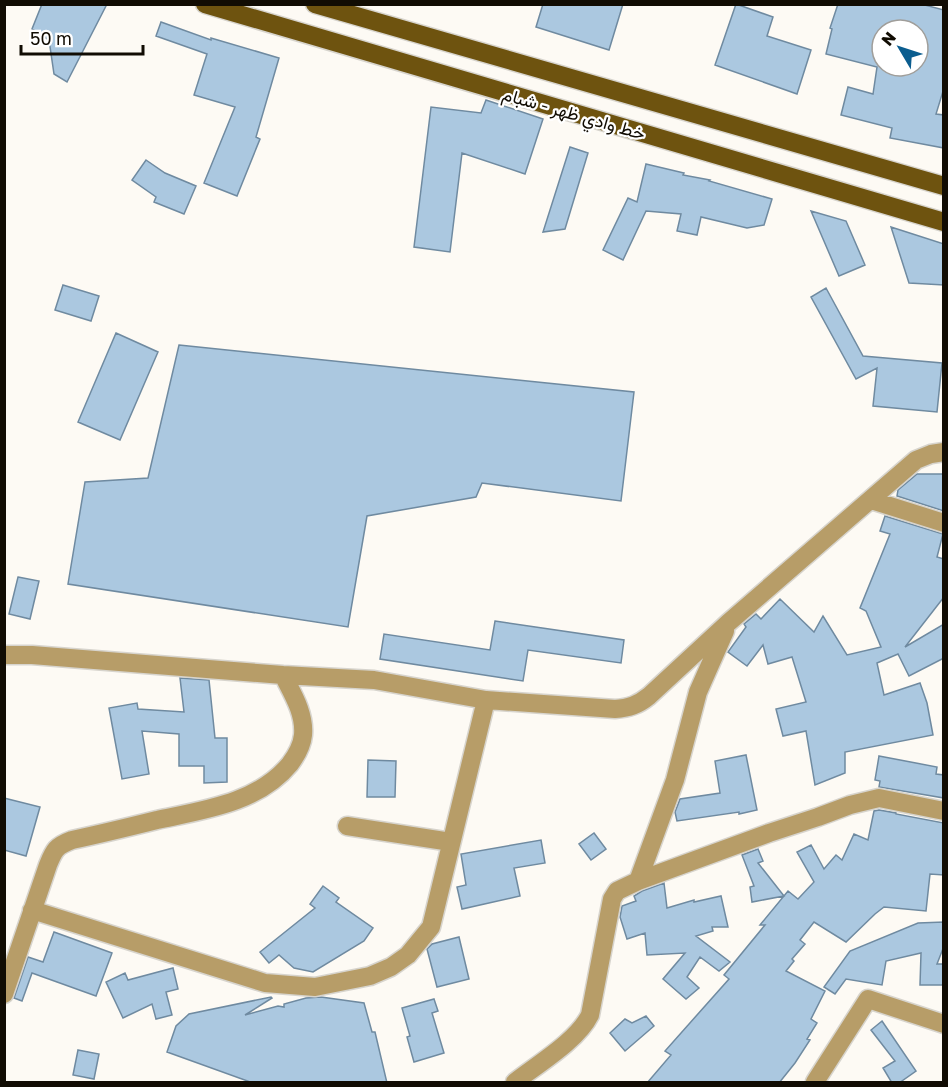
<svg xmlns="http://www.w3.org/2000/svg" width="948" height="1087" viewBox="0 0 948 1087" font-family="'Golos Text',Vazirmatn,sans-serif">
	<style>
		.building { fill: #abc8e0; stroke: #6f8aa0; stroke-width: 1.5; fill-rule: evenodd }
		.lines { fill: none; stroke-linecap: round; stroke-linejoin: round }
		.minor-casing { stroke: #d7d4cd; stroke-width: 21 }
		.major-casing { stroke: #d7d4cd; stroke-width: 21 }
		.minor { stroke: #b79d68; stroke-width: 18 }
		.major { stroke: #6e530f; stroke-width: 18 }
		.labels { text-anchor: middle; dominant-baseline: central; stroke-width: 4.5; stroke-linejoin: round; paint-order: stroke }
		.street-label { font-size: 18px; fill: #110c03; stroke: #fff }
	</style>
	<rect width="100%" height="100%" fill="#fdfaf4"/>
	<!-- building -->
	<path class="building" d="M42,4H107L67,82L54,74L49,40L32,29Z
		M543,4H623L609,50L536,27Z
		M736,4L773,17L767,36L811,50L797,94L715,65Z
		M838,4H921L944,10V88L936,114L944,115V148L890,138L892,128L841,115L848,87L873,94L877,67L826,54L832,29L830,28ZM882,30H918V66H882Z
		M161,22L211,40V38L279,58L256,137L260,139L237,196L204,183L235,107L194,95L207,54L156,36Z
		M486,100L543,119L525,174L462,153L450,252L414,247L431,107L481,113Z
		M570,147L588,153L565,229L543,232Z
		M146,160L165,173L196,186L184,214L154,202L156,197L132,180Z
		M646,164L684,173L683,175L710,180L709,181L772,199L764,225L747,228L701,217L697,235L677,231L681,214L646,211L623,260L603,250L628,198L637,202Z
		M811,211L846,221L865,265L839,276Z
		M891,227L944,244V285L909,283Z
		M63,285L99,296L91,321L55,310Z
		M826,288L863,356L942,363L937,412L873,406L877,368L856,379L811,297Z
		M116,333L158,352L120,440L78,422Z
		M179,345L634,392L621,501L482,483L476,497L367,516L348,627L68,584L85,482L148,478Z
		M917,474H944V511L897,496L898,490Z
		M885,516L943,534L937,557L944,559V597L905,647L944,624V658L909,676L898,654L877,663L884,695L920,683L927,703L933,735L845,752V773L815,785L806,731L783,736L776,709L806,702L792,657L768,664L763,645L747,666L728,652L746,627L744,624L756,614L761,619L780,599L814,632L823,616L847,655L881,647L866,611L860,608L890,534L880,531Z
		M18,577L39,581L30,619L9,614Z
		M495,621L624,640L621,663L528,650L523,681L380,659L384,634L490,650Z
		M180,678L209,680L215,738H227V782L204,783V766H179V734L142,731L149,774L122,779L109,708L137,703L138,709L184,712Z
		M746,755L757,810L739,814V812L677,821L675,812L680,799L720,793L715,761Z
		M879,756L937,767L936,774L944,775V798L879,787L880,781L875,780Z
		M368,760L396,761L395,797H367Z
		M4,798L40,807L26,856L4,850Z
		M879,810L896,813V814L944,823V875L930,874L926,911L884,907L875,914L846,942L814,922L800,940L805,944L792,959L794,961L786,971L825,991L811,1019L817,1023L807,1039L810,1040L795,1063L779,1083H647L671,1055L665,1051L729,979L724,975L765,925H760L788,891L798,899L814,882L797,852L811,845L824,869L836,855L842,860L854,834L868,840L874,811Z
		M594,833L606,849L591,860L579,844Z
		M541,840L545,863L514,868L520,896L462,909L457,887L466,885L461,854Z
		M758,849L763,861L758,863L784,896L752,902L750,887L754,886L742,855Z
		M664,883L667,908L694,900V902L721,896L728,927H712L713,931L696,936L730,962L719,971L700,957L687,977L699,988L686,999L663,979L685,953L647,955L645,933L627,939L620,917L622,906L636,901L634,896L642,891Z
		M323,886L339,898L336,902L373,928L364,941L313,972L294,968L279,955L269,963L260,952L315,908L310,904Z
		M944,922V946L937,964H944V985H920L921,953L886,961L882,985L846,979L835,994L824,987L850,951L918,923Z
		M54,932L112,953L96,996L32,973L22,1001L14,998L28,957L43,962Z
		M459,937L469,979L437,987L427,949L432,944Z
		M173,968L178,989L166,992L172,1015L156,1019L152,1004L123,1018L106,982L125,973L128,980Z
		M271,997L272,998L245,1015L278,1006L284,1007V1004L306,998L321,997L364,1003L372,1032H375L387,1083H253L167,1052L176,1026L189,1014Z
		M434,999L438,1011L432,1013L444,1053L414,1062L407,1037L410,1036L402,1008Z
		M646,1016L654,1026L625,1051L610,1033L625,1019L632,1023Z
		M882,1021L916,1071L899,1083H892L883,1068L895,1061L871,1030Z
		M78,1050L99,1054L94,1079L73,1075Z"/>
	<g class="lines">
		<defs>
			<path id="minor" d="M871,500L944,523
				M725,631L698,692L675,780L638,881L769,833L818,817L850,805L879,798L944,811
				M4,655H32L283,675L374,680L486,700L615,709C629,708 638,705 649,696L728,623L916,460L931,454L944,452
				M347,826L451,842
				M32,910L265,983L315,987L370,976L391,967L408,955L431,927L486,700
				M4,994L48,865C54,850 56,846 72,840C100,834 129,827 157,820C204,810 258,803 290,764C296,756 302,745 303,735C305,713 292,693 283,675
				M515,1082C538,1064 577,1041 590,1015L612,899L617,891L638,881
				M815,1082L868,999L944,1024"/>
			<path id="major" d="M205,4L944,222
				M315,4L944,186"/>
		</defs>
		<!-- minor casing -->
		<use href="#minor" class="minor-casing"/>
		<!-- major casing -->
		<use href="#major" class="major-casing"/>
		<!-- minor -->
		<use href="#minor" class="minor"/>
		<!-- major -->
		<use href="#major" class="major"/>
	</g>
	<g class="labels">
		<!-- street labels -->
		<g class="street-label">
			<text transform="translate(574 113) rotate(16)">خط وادي ظهر - شبام</text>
		</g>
	</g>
	<!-- border -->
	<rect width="948" height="1087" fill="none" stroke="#110c03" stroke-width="12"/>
	<!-- north arrow -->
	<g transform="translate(900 48) rotate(309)"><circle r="28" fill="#ffffff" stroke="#a09e9a" stroke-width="1.5"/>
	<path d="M0-4.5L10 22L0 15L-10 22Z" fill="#0b5d8f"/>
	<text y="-9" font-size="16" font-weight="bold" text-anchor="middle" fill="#110c03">N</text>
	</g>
	<!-- scale -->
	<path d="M21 45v9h122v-9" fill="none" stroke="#110c03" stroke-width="3"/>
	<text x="30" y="45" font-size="18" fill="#110c03" stroke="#ffffff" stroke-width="4.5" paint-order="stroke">50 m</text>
</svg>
